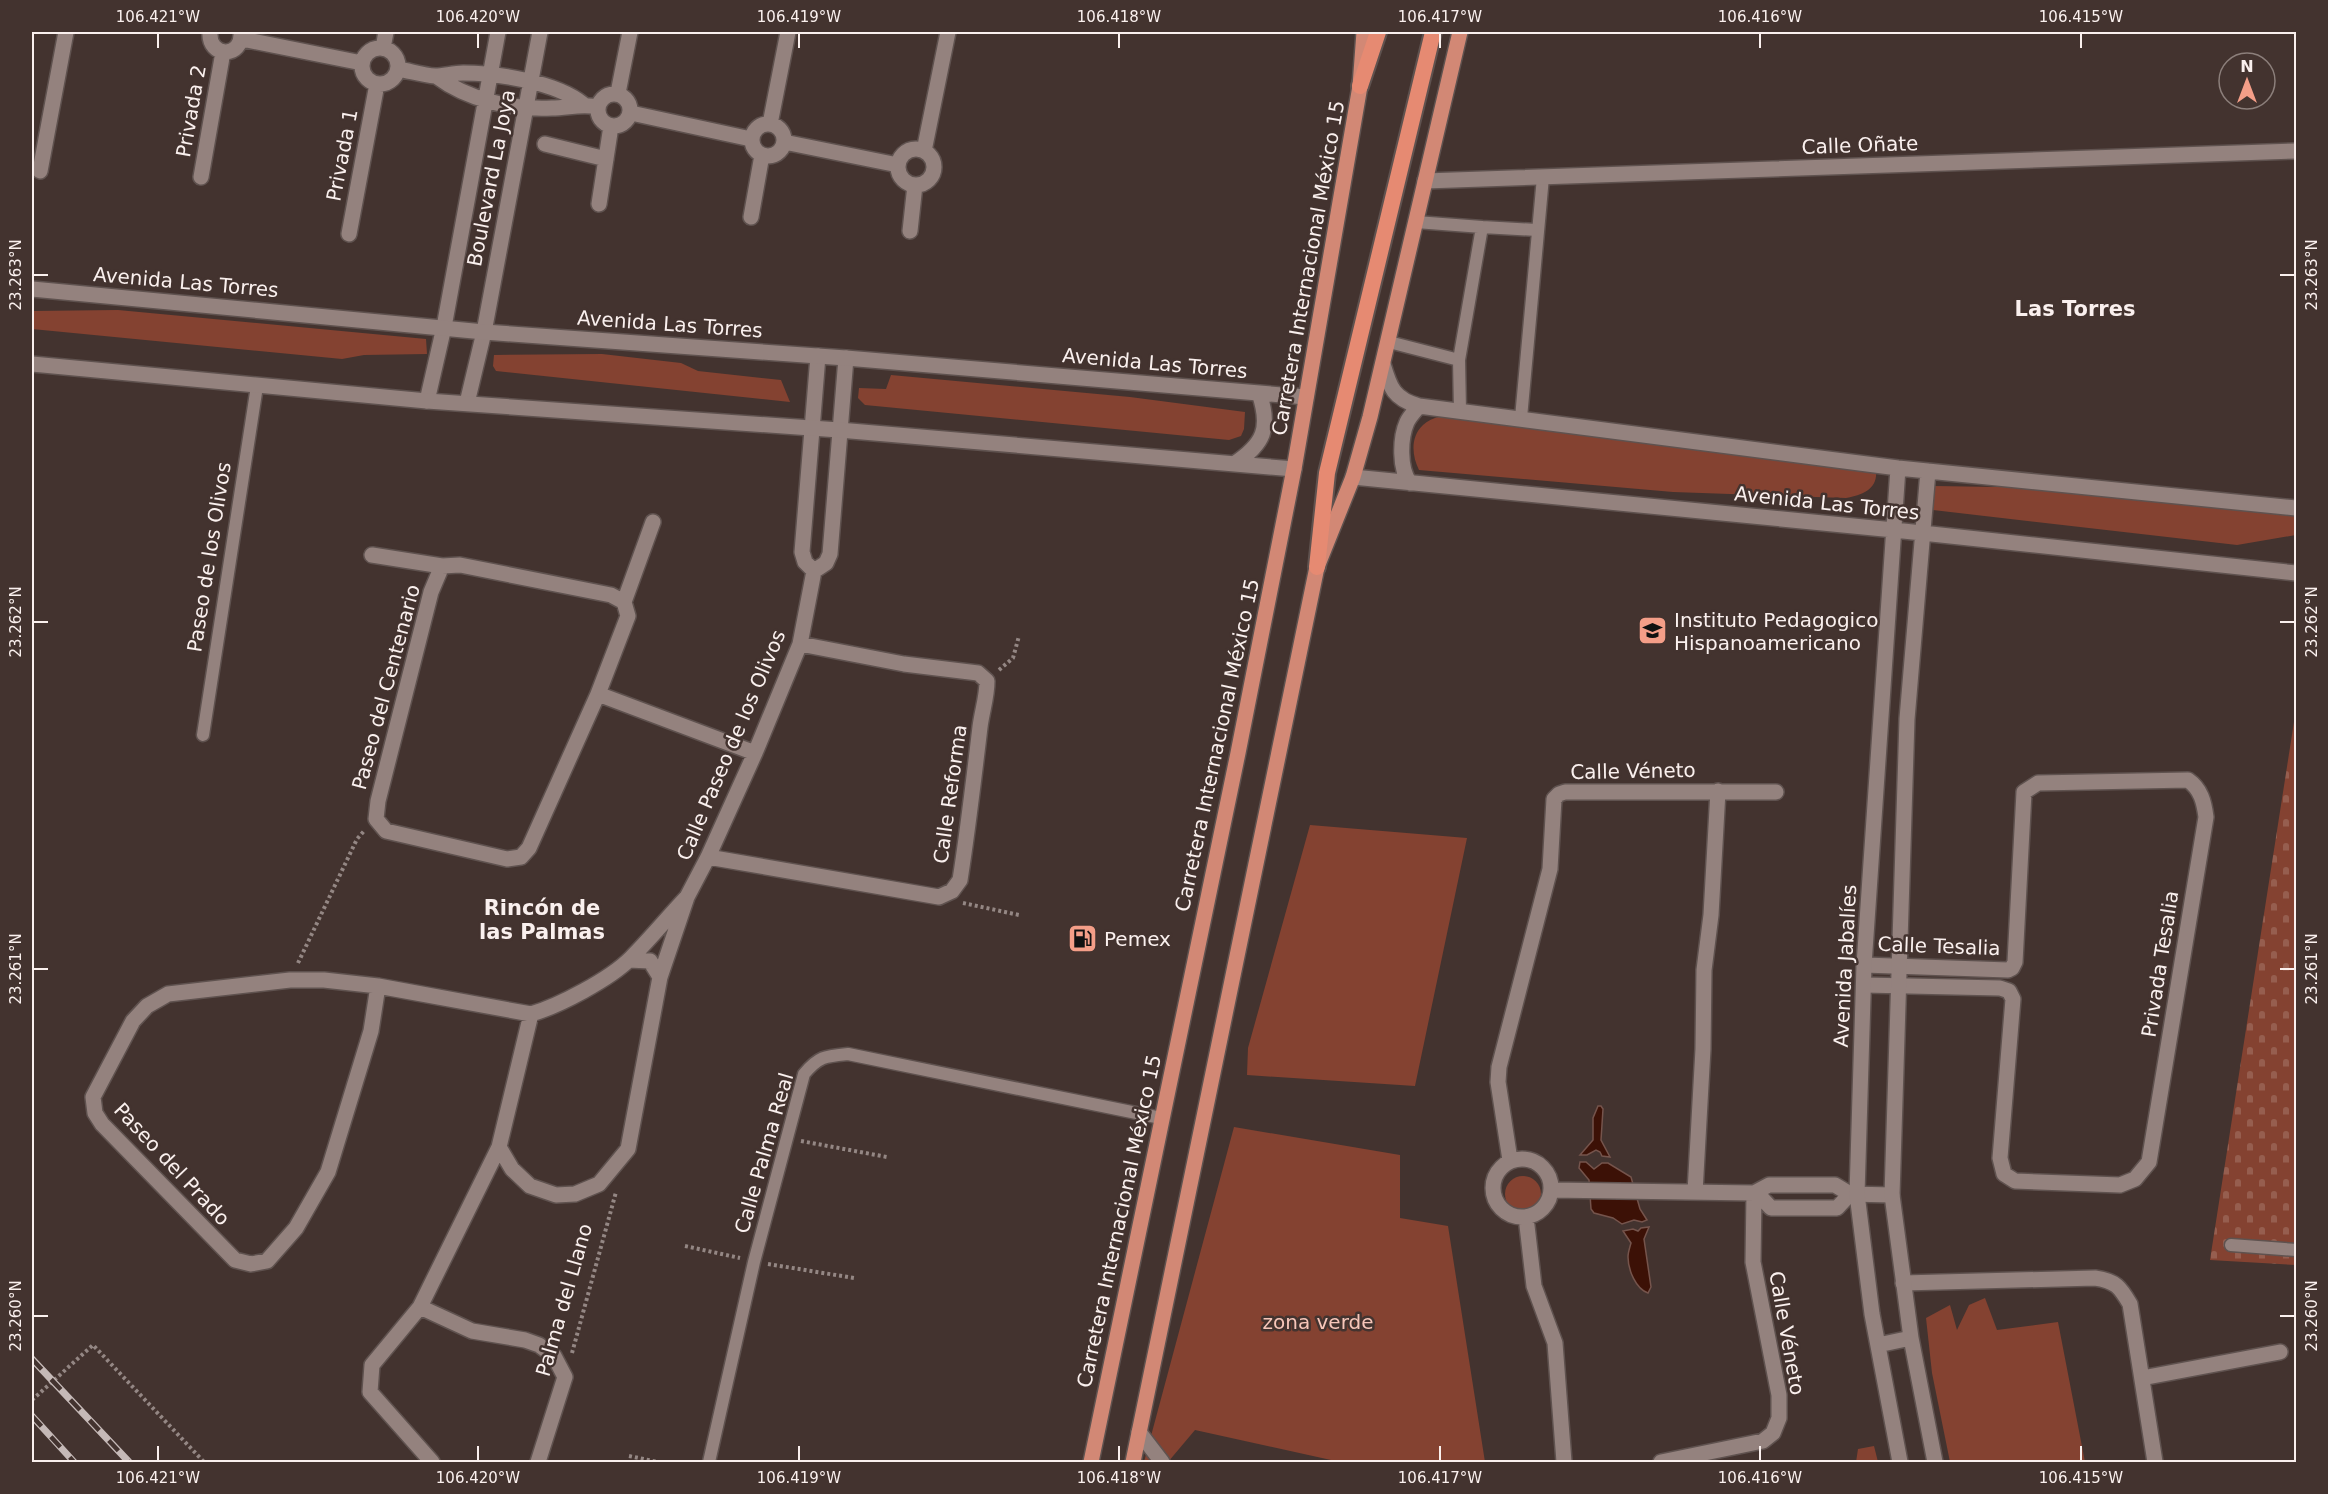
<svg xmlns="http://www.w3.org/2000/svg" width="2328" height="1494" viewBox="0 0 2328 1494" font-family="'DejaVu Sans',sans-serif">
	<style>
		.green { fill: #844231 }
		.cemetery { fill: url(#cemetery-stones) }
		.water { fill: #3c1106; stroke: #75544c; stroke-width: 1.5 }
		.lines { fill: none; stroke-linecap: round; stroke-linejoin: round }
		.service-casing { stroke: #5f524f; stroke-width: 15 }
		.minor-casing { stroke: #5f524f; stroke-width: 18 }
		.tertiary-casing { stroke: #5f524f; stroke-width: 18 }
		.primary-casing { stroke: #5f524f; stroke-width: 18 }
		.trunk-casing { stroke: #5f524f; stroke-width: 20 }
		.path { stroke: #948784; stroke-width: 4; stroke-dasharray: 3 3; stroke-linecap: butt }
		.service { stroke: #94827e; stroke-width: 12 }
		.minor { stroke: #94827e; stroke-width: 15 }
		.tertiary { stroke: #94827e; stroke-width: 15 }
		.primary { stroke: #d28875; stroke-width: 15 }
		.trunk { stroke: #e68a72; stroke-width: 16 }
		.rail-casing { stroke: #c5b9b7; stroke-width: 7 }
		.rail { stroke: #43332f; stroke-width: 4.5; stroke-dasharray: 14; stroke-linecap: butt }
		.ticks { fill: none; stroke: #faf0ee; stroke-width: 2 }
		.labels { text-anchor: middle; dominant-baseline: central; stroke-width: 5; stroke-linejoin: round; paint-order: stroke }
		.street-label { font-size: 20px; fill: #faf0ee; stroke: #43332f }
		.poi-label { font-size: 20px; fill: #faf0ee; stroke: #43332f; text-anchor: start }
		.park-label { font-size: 20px; fill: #f7c6b9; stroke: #43332f }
		.neighbourhood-label { font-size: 21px; font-weight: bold; fill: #faf0ee; stroke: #43332f }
		.neatline { fill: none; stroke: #faf0ee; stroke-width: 2 }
		.ticks-label { font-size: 15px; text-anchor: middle; fill: #faf0ee }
	</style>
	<defs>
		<pattern id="cemetery-stones" width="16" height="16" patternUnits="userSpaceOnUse" patternTransform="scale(1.5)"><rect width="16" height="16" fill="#844231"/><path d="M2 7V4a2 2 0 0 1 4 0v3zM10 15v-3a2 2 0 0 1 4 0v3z" fill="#965e4f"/></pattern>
	</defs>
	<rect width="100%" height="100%" fill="#43332f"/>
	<!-- green -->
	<path class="green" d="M118,310L426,339L427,354L364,355L342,359L32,329V311Z
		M602,354L681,363L698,371L781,380L790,402L496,371L493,366L494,355Z
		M891,375L1130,397L1245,412L1244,429L1241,436L1229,440L865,405L858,398L859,388L886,389Z
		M1460,411L1876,470C1878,489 1863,495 1846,498L1673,492L1419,470C1412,456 1410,437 1423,425C1431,417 1450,414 1460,411Z
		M2056,482L2296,503V535L2237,545L1933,510L1934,486L1997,487Z
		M1310,825L1467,838L1415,1086L1247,1075L1248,1048Z
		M1234,1127L1400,1155V1218L1448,1226L1485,1462H1340L1195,1430L1168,1462H1144Z
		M1505 1194a18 18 0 1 1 36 0a18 18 0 1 1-36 0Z
		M1985,1298L1997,1330L2058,1322L2085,1462H1950L1932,1373L1926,1318L1950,1305L1957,1330L1969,1305Z
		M1874,1446L1878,1462H1856L1858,1449Z"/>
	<!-- cemetery -->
	<path class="cemetery" d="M2296,709V1265L2210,1260Z"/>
	<!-- water -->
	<path class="water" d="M1598,1106H1601L1603,1109L1601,1140L1610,1157L1602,1156L1600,1152L1596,1150L1587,1155H1580L1593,1140V1118Z
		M1580,1162H1586L1594,1169L1602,1163H1608L1631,1177L1640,1209L1647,1220L1642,1222L1634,1220L1622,1224L1613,1218L1594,1213L1591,1209L1589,1180L1579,1168Z
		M1649,1227L1644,1239L1651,1287L1648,1293C1636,1289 1628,1270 1628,1257C1628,1252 1630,1247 1631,1243L1623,1231L1633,1229L1638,1231L1641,1228Z"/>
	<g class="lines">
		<defs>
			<path id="service" d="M1416,222L1482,227L1459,360L1460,411
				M1482,227L1537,230
				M1389,342L1459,360
				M1521,418L1543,177
				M203,735L257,386
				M2231,1245L2296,1250
				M709,1462L754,1262L804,1074C819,1056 826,1056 848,1054L1161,1118"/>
			<path id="minor" d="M210,32C208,58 243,59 241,32
				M242,39L362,63
				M383,48L386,32
				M362 66a18 18 0 1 1 36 0a18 18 0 1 1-36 0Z
				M398,69C410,71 423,75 435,76C444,76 453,73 463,73C497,73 556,82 583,104
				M436,76C468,100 512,110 552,108C568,108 582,103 598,107
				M618,93L630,32
				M598 110a16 16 0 1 1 32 0a16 16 0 1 1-32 0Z
				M631,113L751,139
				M770,124L788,32
				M752 140a16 16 0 1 1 32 0a16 16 0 1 1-32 0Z
				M784,142L898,165
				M545,144L606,159
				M898 167a18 18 0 1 1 36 0a18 18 0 1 1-36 0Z
				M924,151L948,32
				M40,171L66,32
				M201,177L223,52
				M1425,181L2296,151
				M599,204L611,126
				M751,217L762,155
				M910,231L915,185
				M349,234L377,84
				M427,401L444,327L498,32
				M467,403L484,332L540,32
				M372,555L442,566L460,565L611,595L624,602
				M442,566L431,592L378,801L376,819L386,831L507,859L521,857L529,848L598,694L628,616L624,602L653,522
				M814,571L805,562L802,552L818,356
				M598,694L755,753
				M708,857L939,897L952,891L960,880C968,829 974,778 980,727C982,711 987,697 987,681L978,673L904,664L800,644
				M629,960L650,961L660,977
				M1864,985L2000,988L2009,991L2013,999L2000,1158L2004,1174L2015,1181L2120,1185L2135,1179L2149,1162L2206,817C2204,802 2201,789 2188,780L2038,783L2024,792L2015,962L2012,968L2008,970L1864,965
				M378,986L371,1031L328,1172L296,1228L267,1261L251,1264L235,1260L102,1124L95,1113L93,1097L133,1021L147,1006L168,994L290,980H324L378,986L531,1014C559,1006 610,979 631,958C650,939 668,917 687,897
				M499,1147L512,1169L530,1186L556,1195L575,1194L599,1184L628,1149L660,977L687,897L708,857L755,753L800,644L814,571L826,563L830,554L846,358
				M1493 1188a29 29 0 1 1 58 0a29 29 0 1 1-58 0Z
				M1510,1160L1498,1082L1499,1067L1550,869L1554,799L1559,794L1565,792H1776
				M1551,1190L1754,1193L1769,1185H1835L1850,1194L1892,1195
				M1695,1192L1703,1049L1704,970L1711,915L1718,791
				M1757,1193L1771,1208H1837L1850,1194
				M1526,1217L1534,1286L1555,1343L1564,1462
				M1903,1283L2095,1278C2116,1281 2120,1287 2130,1304L2155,1462
				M420,1307L472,1331L525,1340L539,1345L554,1356L565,1377L538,1462
				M2142,1378L2280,1352
				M1139,1432L1162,1462
				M432,1462L370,1392L372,1365L420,1307L499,1147L531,1014
				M1661,1462L1763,1441L1773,1433L1779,1418V1395L1753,1262L1754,1193"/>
			<path id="tertiary" d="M32,289L484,332L846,358L1306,397
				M32,364L427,401L839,430L1294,469
				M1383,364C1390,388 1394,399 1419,406L1898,468L2296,508
				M1234,464C1264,444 1271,428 1259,393
				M1898,468L1864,965L1857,1194L1872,1314L1900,1462
				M1928,471L1907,719L1892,1195L1911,1338L1935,1462
				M1353,477L1894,530L2296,573
				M1410,483C1399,469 1400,438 1407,422C1410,416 1415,411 1419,406
				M1878,1345L1911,1338"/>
			<path id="primary" d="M1091,1462L1238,753L1294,469L1360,86L1364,32
				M1133,1462L1317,567L1353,477L1370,417L1460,32"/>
			<path id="trunk" d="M1360,86L1378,32
				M1317,567L1327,473L1433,32"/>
		</defs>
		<!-- service casing -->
		<use href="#service" class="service-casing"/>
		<!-- minor casing -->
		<use href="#minor" class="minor-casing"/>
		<!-- tertiary casing -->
		<use href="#tertiary" class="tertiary-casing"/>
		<!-- primary casing -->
		<use href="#primary" class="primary-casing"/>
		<!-- trunk casing -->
		<use href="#trunk" class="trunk-casing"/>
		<!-- path -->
		<path class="path" d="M999,670L1013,658L1019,636
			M963,903L1019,915
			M298,963L357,839L364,831
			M801,1141L887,1157
			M685,1246L740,1258
			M768,1264L854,1278
			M572,1353L616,1192
			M32,1400L93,1345L204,1462
			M629,1456L658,1462"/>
		<!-- service -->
		<use href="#service" class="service"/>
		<!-- minor -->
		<use href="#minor" class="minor"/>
		<!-- tertiary -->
		<use href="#tertiary" class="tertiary"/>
		<!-- primary -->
		<use href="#primary" class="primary"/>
		<!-- trunk -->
		<use href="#trunk" class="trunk"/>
		<defs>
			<path id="rail" d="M32,1359L129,1462
				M32,1416L74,1462"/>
		</defs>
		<!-- rail casing -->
		<use href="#rail" class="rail-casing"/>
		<!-- rail -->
		<use href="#rail" class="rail"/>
	</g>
	<!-- ticks -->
	<path class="ticks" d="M158,33V48M478,33V48M799,33V48M1119,33V48M1440,33V48M1760,33V48M2081,33V48M33,275H48M2280,275H2295M33,622H48M2280,622H2295M33,969H48M2280,969H2295M33,1316H48M2280,1316H2295M158,1446V1461M478,1446V1461M799,1446V1461M1119,1446V1461M1440,1446V1461M1760,1446V1461M2081,1446V1461"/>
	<!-- icons -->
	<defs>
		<symbol id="school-square" viewBox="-11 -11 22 22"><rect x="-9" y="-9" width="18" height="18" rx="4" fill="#f49e88" stroke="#43332f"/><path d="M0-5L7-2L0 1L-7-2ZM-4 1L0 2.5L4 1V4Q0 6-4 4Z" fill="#111"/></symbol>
		<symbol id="fuel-square" viewBox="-11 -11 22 22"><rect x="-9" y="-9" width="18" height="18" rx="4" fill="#f49e88" stroke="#43332f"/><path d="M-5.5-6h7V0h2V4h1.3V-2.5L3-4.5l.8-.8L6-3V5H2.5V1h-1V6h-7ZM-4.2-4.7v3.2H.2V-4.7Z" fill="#111"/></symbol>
	</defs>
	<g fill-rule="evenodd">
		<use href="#school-square" x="1636" y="614" width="33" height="33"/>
		<use href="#fuel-square" x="1066" y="922" width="33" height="33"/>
	</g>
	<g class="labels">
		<!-- street labels -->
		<g class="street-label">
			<text transform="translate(191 111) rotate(-80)">Privada 2</text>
			<text transform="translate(1860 145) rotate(-2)">Calle Oñate</text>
			<text transform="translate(342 155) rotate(-79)">Privada 1</text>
			<text transform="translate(491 178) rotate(-79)">Boulevard La Joya</text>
			<text transform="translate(1308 268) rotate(-80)">Carretera Internacional México 15</text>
			<text transform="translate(186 282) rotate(5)">Avenida Las Torres</text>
			<text transform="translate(670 324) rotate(4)">Avenida Las Torres</text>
			<text transform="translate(1155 363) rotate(5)">Avenida Las Torres</text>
			<text transform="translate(1827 503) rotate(6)">Avenida Las Torres</text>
			<text transform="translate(209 557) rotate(-81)">Paseo de los Olivos</text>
			<text transform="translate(386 687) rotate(-75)">Paseo del Centenario</text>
			<text transform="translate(731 745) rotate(-67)">Calle Paseo de los Olivos</text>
			<text transform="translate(1217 745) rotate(-78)">Carretera Internacional México 15</text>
			<text transform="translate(1633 771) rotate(-1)">Calle Véneto</text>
			<text transform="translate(950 794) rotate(-82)">Calle Reforma</text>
			<text transform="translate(1939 946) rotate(2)">Calle Tesalia</text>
			<text transform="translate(2160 964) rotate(-81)">Privada Tesalia</text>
			<text transform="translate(1845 966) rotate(-87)">Avenida Jabalíes</text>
			<text transform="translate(764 1153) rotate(-74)">Calle Palma Real</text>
			<text transform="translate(172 1164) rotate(47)">Paseo del Prado</text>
			<text transform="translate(1119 1221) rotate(-78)">Carretera Internacional México 15</text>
			<text transform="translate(564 1300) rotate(-74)">Palma del Llano</text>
			<text transform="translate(1787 1333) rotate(80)">Calle Véneto</text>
		</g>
		<!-- poi labels -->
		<g class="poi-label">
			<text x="1674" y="620">Instituto Pedagogico<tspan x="1674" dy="23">Hispanoamericano</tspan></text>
			<text x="1104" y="939">Pemex</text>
		</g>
		<!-- park labels -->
		<g class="park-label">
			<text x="1318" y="1322">zona verde</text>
		</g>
		<!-- neighbourhood labels -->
		<g class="neighbourhood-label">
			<text x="2075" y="309">Las Torres</text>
			<text x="542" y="908">Rincón de<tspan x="542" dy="24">las Palmas</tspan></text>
		</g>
	</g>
	<!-- border -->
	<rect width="2328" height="1494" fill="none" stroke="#43332f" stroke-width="66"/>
	<!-- north arrow -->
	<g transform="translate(2247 81)"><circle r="28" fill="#43332f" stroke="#8c7f7b" stroke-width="1.5"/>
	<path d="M0-4.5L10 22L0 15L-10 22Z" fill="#f49e88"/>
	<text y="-9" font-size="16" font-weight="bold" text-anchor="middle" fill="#faf0ee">N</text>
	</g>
	<rect x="33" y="33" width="2262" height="1428" class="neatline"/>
	<g class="ticks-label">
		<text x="158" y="22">106.421°W</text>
		<text x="478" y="22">106.420°W</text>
		<text x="799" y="22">106.419°W</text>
		<text x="1119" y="22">106.418°W</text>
		<text x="1440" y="22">106.417°W</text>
		<text x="1760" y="22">106.416°W</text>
		<text x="2081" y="22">106.415°W</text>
		<text transform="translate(16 275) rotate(-90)" y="5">23.263°N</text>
		<text transform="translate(2312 275) rotate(-90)" y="5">23.263°N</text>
		<text transform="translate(16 622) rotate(-90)" y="5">23.262°N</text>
		<text transform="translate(2312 622) rotate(-90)" y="5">23.262°N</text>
		<text transform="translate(16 969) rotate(-90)" y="5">23.261°N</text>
		<text transform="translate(2312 969) rotate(-90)" y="5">23.261°N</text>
		<text transform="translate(16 1316) rotate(-90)" y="5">23.260°N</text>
		<text transform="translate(2312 1316) rotate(-90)" y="5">23.260°N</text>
		<text x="158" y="1483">106.421°W</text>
		<text x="478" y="1483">106.420°W</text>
		<text x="799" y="1483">106.419°W</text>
		<text x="1119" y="1483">106.418°W</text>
		<text x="1440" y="1483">106.417°W</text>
		<text x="1760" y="1483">106.416°W</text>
		<text x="2081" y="1483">106.415°W</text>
	</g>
</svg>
